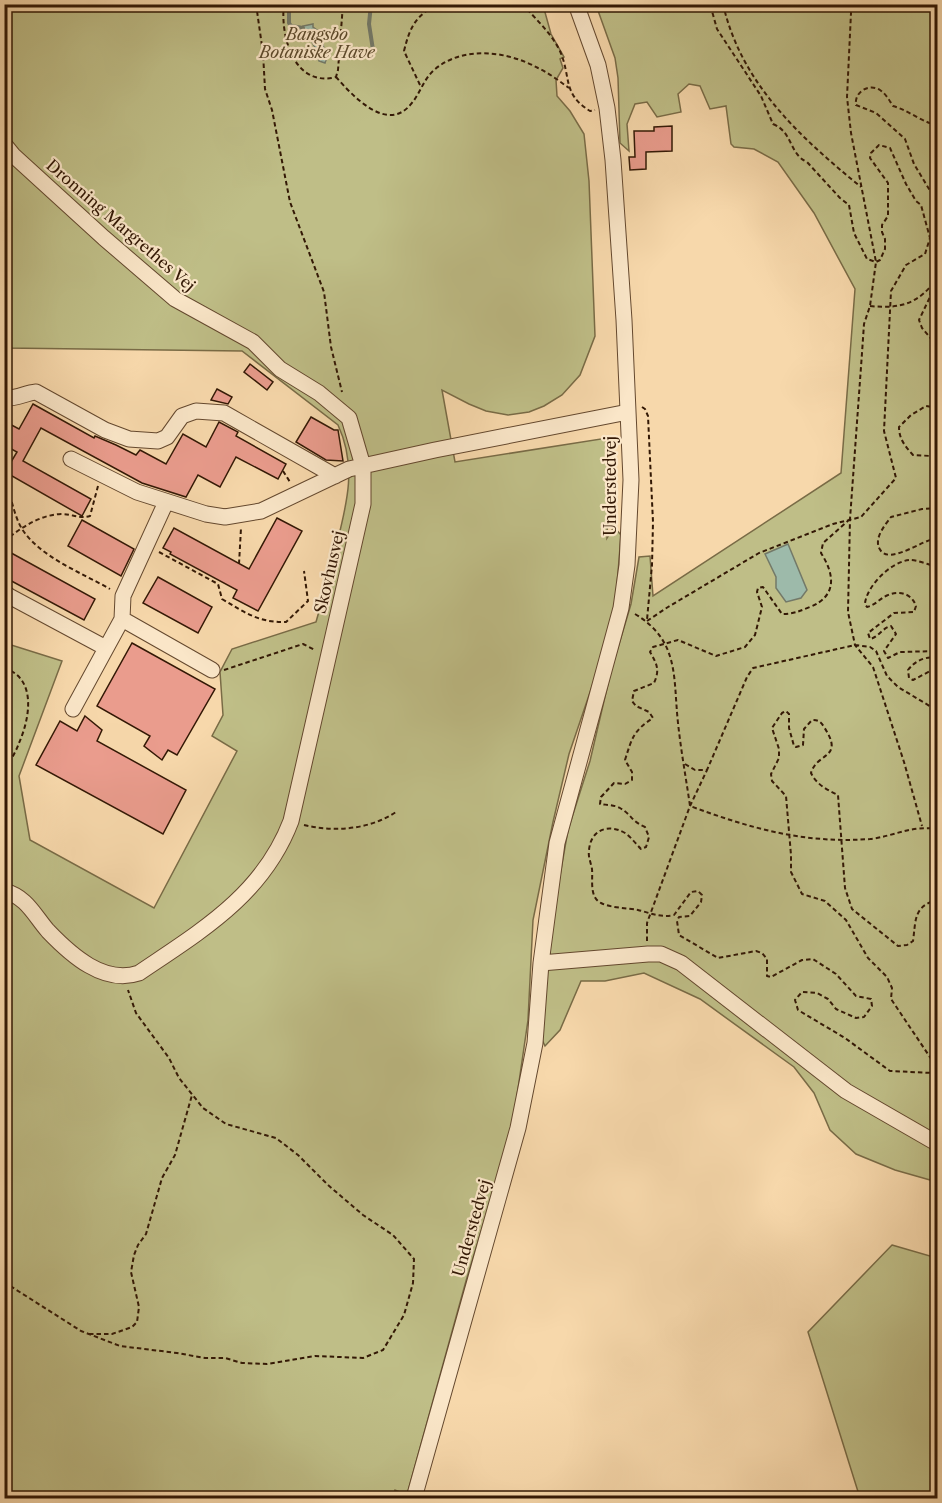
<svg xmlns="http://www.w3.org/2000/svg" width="942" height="1503" viewBox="0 0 942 1503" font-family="'Libre Caslon Text',serif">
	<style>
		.green { fill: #bfbe87; stroke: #796b46; stroke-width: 1.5 }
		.water { fill: #9dbaaa; stroke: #737968; stroke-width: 1.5 }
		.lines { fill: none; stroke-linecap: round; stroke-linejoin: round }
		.stream { stroke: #737968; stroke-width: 4 }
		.building { fill: #ea9c8d; stroke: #331805; stroke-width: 1.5 }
		.minor-casing { stroke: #64482e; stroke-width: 17 }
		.path { stroke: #331805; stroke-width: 2; stroke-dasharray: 4.5 3; stroke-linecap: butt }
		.minor { stroke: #fae6c8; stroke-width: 15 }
		.labels { text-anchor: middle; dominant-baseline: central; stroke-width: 4.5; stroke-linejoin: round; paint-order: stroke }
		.park-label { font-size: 16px; font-style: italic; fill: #5d4a2c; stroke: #fae6c8 }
		.street-label { font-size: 16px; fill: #331805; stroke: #fae6c8 }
	</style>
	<rect width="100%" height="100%" fill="#f7d8ab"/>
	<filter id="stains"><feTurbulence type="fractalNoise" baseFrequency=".00333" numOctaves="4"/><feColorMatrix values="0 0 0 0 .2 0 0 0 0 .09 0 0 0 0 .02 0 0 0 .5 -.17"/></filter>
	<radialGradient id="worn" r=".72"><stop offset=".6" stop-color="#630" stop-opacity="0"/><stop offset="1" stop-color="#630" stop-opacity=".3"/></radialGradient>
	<!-- green -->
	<path class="green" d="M882,4L883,8L897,5H937V1182L895,1170L856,1154L830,1130L814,1093L794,1067L700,999L644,973L605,981H581L560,1030L545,1046L540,1035L552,921L568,830L590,761L611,671L631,604L639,557L650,556L653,596L841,473L855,289L814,213L778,162L754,149L734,147L731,144L726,106L710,109L700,86L689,84L678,94L681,112L657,117L647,102L635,104L627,124L629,151L620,143L618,78L615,58L596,5Z
		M5,5H543L551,34L564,57L560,59L563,68L556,80L557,96L570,111L584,134L589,181L595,336L580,375L562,395L544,406L529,412L508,415L486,411L469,404L442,390L455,462L607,438L609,464L607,538L614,527L621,535L615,610L600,663L569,754L553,822L533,920L528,1020L512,1130L466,1281L407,1495L395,1490L393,1498H5V643L62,661L19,776L30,840L154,908L237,751L212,736L223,715L220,672L232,649L316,622C323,598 329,574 335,551C346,507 358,468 338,425L242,351L5,348Z
		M892,1245L937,1258V1498H860L808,1332Z"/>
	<!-- water -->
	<path class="water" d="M313,24V27L317,30L324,31L322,39L324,49L329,51L325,63L319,61L318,54L310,38L307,37L303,26Z
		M788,544L807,590L801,598L786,602L776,588V577L765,554Z"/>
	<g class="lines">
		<!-- stream -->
		<path class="stream" d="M289,4V23L291,26L303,28
			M371,4L369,24L373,50"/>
	</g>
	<!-- building -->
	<path class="building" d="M672,126V151L646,152V169L630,170L629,157H635L634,131H654V127Z
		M250,364L273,382L267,390L244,372Z
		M217,389L232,397L228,404L211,400Z
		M33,404L94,438L95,436L116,445L136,455L140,450L166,464L183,434L206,447L219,422L238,432L236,436L286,464L278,479L236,457L220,487L198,475L186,497L142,483L41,428L23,461L91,499L82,516L5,472L17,452L4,445V421L19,429Z
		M311,417L334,430H338L343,461L326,460L296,442Z
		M277,518L302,531L258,611L233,598L237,590L170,554L171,552L163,548L174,528L249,569Z
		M82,520L134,549L121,576L68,546Z
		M4,549L95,599L84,620L4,577Z
		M158,577L212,607L198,633L143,603Z
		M132,643L215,689L177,755L168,750L162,760L144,746L150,736L97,706Z
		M85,716L102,730L97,741L186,790L163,834L36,765L60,721L77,731Z"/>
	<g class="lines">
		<defs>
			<path id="minor" d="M4,144L13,155L104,238L175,299L253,342L280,369L319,393L349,418L363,466V504L291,821C263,895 201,931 139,973C104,985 71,955 48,931C34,915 27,897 4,891
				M8,398C18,398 26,393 36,392L105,430L129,439L158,441L167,437L182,416L196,411L224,413L335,476
				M71,459L137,492L206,514L225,517L261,511L349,469L435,450L628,412
				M4,592L9,596L106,648
				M122,619L212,670
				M73,709L122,619L123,596L166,502
				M541,963L648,954H661L681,963L846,1091L938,1144
				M414,1498L518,1128L535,1043L541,963L557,843L621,608L627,565L631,480L624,320L613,160L607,108L598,65L576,4"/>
		</defs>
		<!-- minor casing -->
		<use href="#minor" class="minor-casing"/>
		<!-- path -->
		<path class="path" d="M256,4L263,53L265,89L272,110L290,202L324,292L331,347L342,392
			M284,4C280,36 294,88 336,77L338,70L343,4
			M302,4C311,9 319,9 327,4
			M522,4C535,18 550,32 559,49C572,76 561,93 590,111L595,110
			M723,4C741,84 801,138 861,187
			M849,4L851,13L847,97L851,133L876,262L870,306L864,324L862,353L850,519L848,612L855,645L873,667L904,762L922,826
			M336,77C352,95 387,134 411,104C420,94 423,80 434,70C463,45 507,51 538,68C549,73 559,81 569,88
			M420,85L404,51C410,27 415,16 438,4
			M938,125C925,124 908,110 893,106C889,100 886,94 880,90C869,83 854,92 856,105L876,113L905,139L914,164L938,204
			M938,254L933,270L930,297L919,320L922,328L938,347
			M870,306C901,309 919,304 938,277
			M642,407L645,409L648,416L653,522L652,565L647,620
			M938,408L926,406L911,415L899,427C899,439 905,446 913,455L931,456L938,453
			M283,471L290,482
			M4,481C12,496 13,514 22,529C40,557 82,573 110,589
			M938,508L922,509L891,517C885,525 872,540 881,551C892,564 923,539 938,538
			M850,519L823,543L821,553C835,575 837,596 810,607C800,611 793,614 782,614L763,587L758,588L757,592L762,607L755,635L745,647L716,656L678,640L653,647L650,652C657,664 660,670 654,683L634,691L632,701L636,706L649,712L653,718C633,731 632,738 625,760L632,772V780L625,784L614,783L601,797L600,804C607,805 615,805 620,808C632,815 631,821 645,827L649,837L646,847L641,849C636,844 631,837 625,833C608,823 590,830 589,851C588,857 591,863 592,869C593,880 589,897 601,903C611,908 627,908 638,910C650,913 661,918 674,915L691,892L698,891L702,895L701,902L690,916L679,917L677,921L679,935L718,958L756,951L762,953L767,959V976L771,977L802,960L813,959L836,974L856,996L871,999L872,1006L864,1017L856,1018L836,1009L828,999L817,993L802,992L795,1000L798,1010L845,1038L890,1071L933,1073L938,1070
			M4,541C21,528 39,515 61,514C72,514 79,519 90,516L98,486
			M159,552L218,584L222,599C244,612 259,623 286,622L308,601L304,571
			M239,564L241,528
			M938,567C929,565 918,560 910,560C891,561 866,587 865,604L867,607C876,605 880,598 888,595C900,590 912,594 916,606L914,612L894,613L868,633L870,639C879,637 882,628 891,626L896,634L884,651L888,658L900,652L938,651
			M635,614C680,641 673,678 678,723C681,751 686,778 690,806C750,828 804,844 870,839C895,836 911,825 938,829
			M647,621L668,607L759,553L833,524L861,517L896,478L884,431L891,291L906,265L925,254L930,238L921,205L916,201L906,184L890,148L879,145L871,153L870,158L888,183V216L882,225V232L885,239V249L880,260L876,262L867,259L854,233L849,205L840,198L807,162C789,154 793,132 773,124L761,96L717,29L710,4
			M938,657C924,657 916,660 908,670L909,678L913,680L938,667
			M4,668C37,678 30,718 19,743C16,752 10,760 7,769C5,776 5,784 4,792
			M224,670L303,644L315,650
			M938,682L931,687L934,697H938
			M685,764L695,770H707L747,677L753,668L855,645L870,647L876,651L887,676L898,687L938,711
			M4,825L9,855L8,877
			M304,825C334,832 369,830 396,812
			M938,902L936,900C913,907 916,921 913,941L907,945L898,946L852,909L845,888L838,795C827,790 816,784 811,773C817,752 845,759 824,727C821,722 819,720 812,720L804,729L803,745L796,747L794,746L789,728V714L786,711L782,713L772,728L779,749V758L771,774L772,781L786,796L791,855V872L802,894L825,901L846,920L868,958L887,977L892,988L891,999L938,1069
			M647,941V923L690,806L707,770
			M4,1282L81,1331L120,1346L177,1353L205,1358H225L242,1363L267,1364L315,1356L363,1358L383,1350L404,1315L413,1283L414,1259L393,1235L363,1215L328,1185L298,1155L276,1138L226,1124L203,1108L179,1078L169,1058L136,1013L128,990
			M89,1334H112L132,1327L137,1322L139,1307L131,1272L134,1255L138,1245L146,1234L162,1178L175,1155L192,1095"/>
		<!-- minor -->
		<use href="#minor" class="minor"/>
	</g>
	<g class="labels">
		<!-- park labels -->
		<g class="park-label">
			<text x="317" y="34">Bangsbo<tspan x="317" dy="18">Botaniske Have</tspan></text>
		</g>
		<!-- street labels -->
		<g class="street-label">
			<text transform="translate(121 225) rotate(41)">Dronning Margrethes Vej</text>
			<text transform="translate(610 486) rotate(-90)">Understedvej</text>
			<text transform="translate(329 572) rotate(-77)">Skovhusvej</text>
			<text transform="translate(471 1228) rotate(-74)">Understedvej</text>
		</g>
	</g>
	<!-- margin -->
	<rect width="942" height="1503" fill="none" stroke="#f7d8ab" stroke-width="24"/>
	<rect x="6" y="6" width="930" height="1491" fill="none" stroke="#331805" stroke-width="3"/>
	<rect x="12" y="12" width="918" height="1479" fill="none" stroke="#331805" stroke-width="1.5"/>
	<rect width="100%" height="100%" filter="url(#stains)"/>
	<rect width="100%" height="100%" fill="url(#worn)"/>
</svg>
